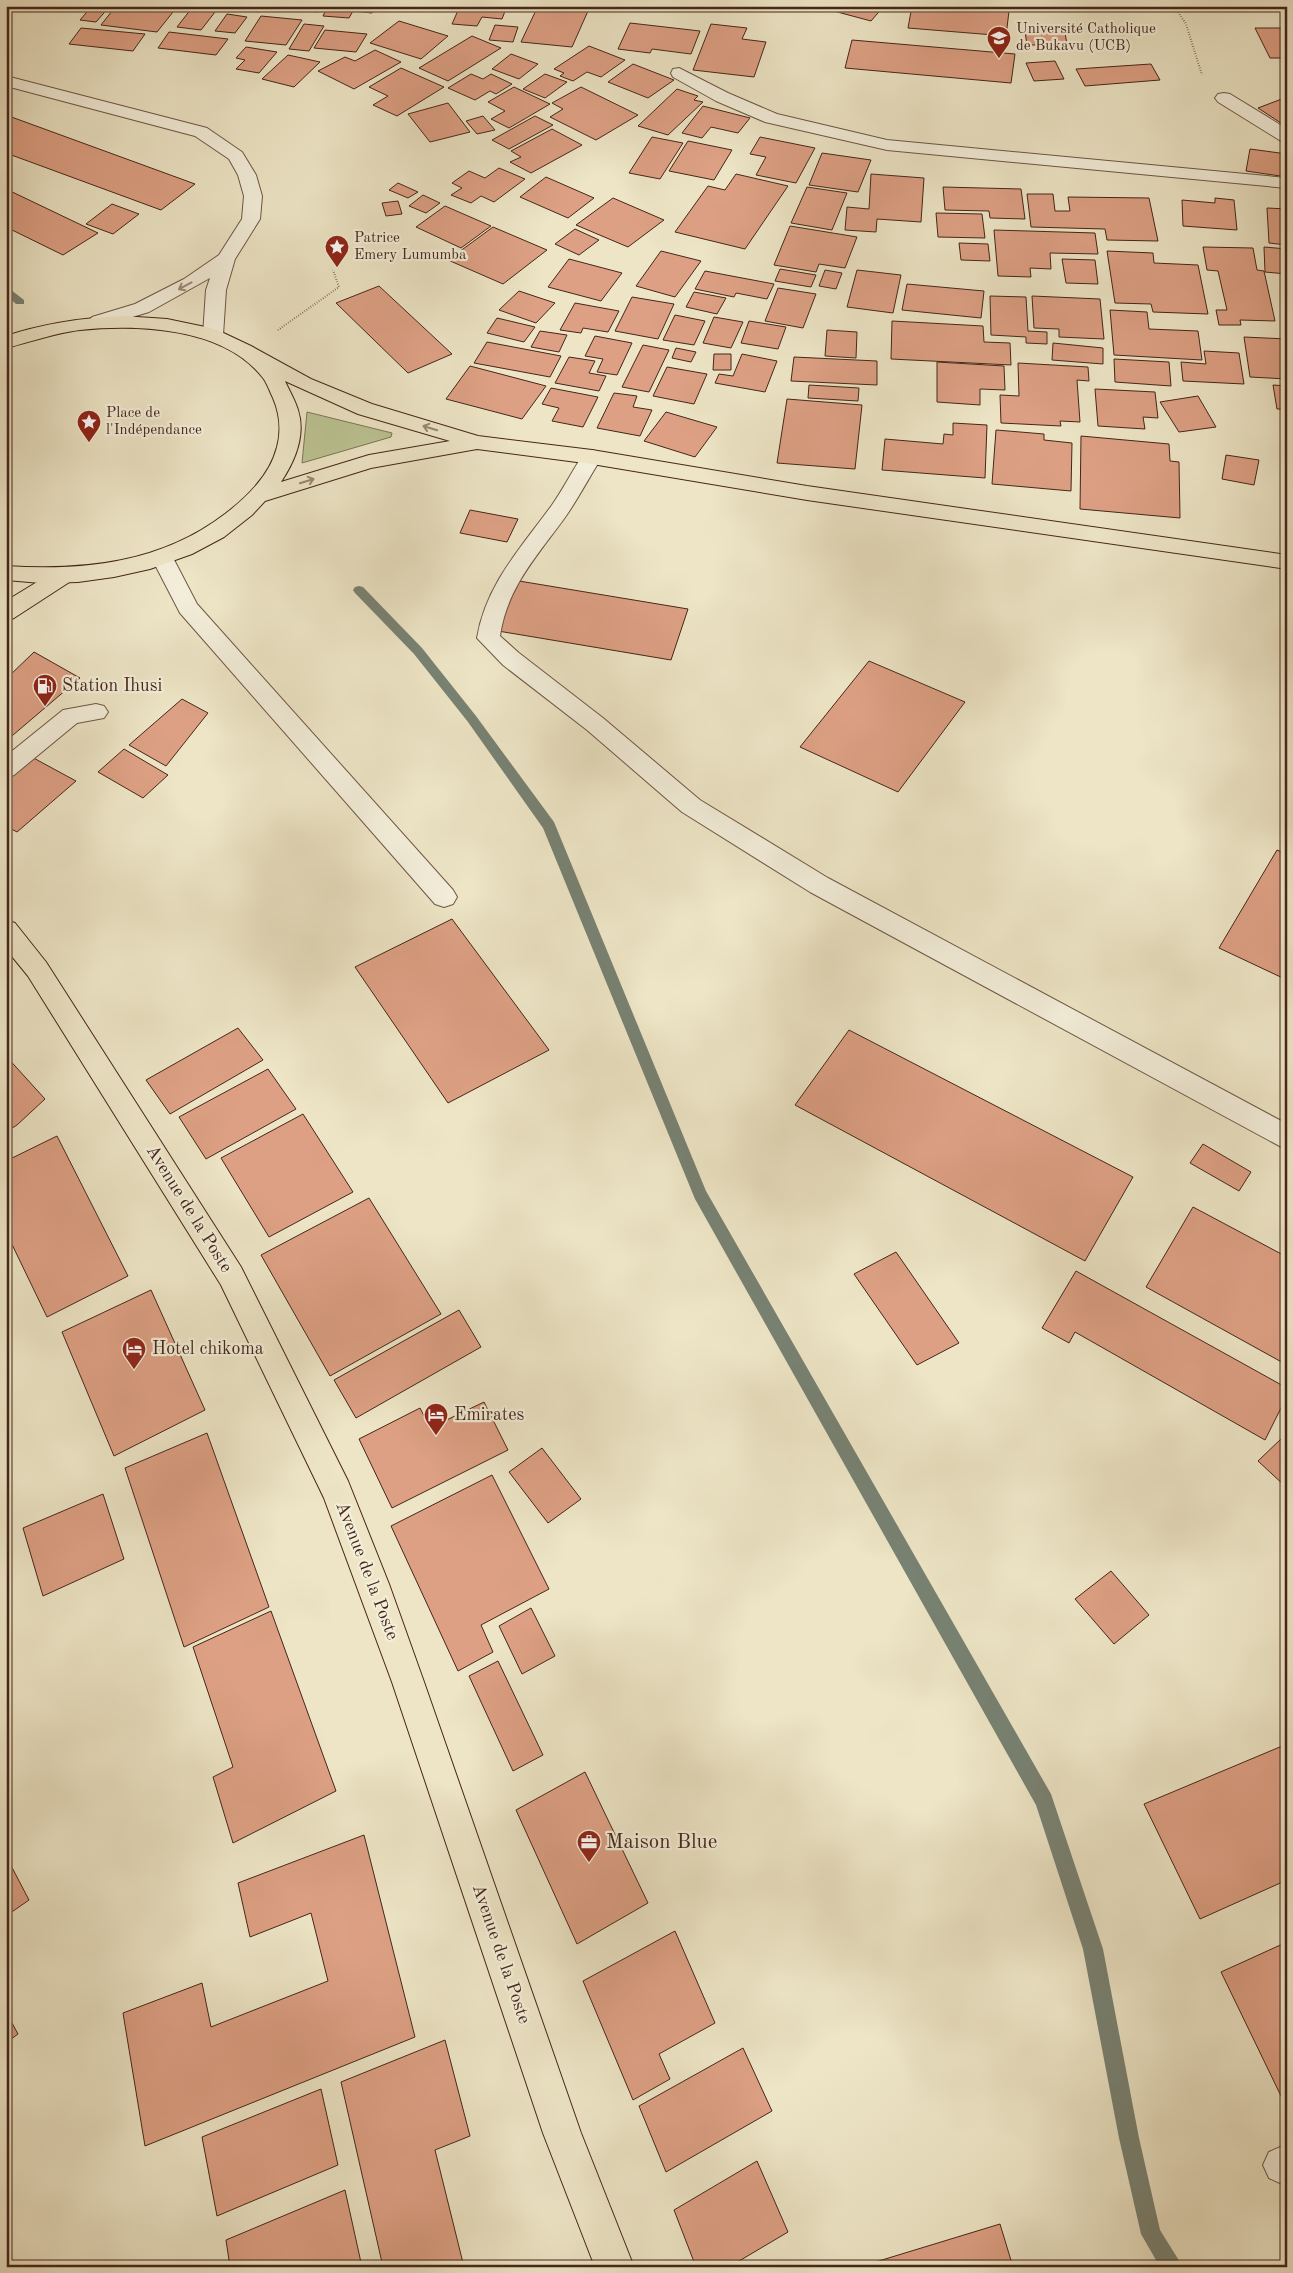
<svg xmlns="http://www.w3.org/2000/svg" width="1293" height="2273" viewBox="0 0 1293 2273" font-family="'Old Standard TT',serif">
	<style>
		.green { fill: #bbc393; stroke: #807456 }
		.lines { fill: none; stroke-linecap: round; stroke-linejoin: round }
		.stream { fill: #788273; fill-rule: evenodd }
		.building { fill: #dda084; stroke: #452618 }
		.service-casing { stroke: #6f5644; stroke-width: 2 }
		.minor-casing { stroke: #6f5644; stroke-width: 2 }
		.tertiary-casing { stroke: #6f5644; stroke-width: 2 }
		.primary-casing { stroke: #452618; stroke-width: 2 }
		.trunk-casing { stroke: #452618; stroke-width: 2 }
		.path { stroke: #452618; stroke-width: 2; stroke-dasharray: 0.5 2; stroke-linecap: butt }
		.service { fill: #f3eeda; fill-rule: evenodd }
		.minor { fill: #f3eeda; fill-rule: evenodd }
		.tertiary { fill: #f3eeda; fill-rule: evenodd }
		.primary { fill: #ede5c6; fill-rule: evenodd }
		.trunk { fill: #ede5c6; fill-rule: evenodd }
		.oneway { stroke: #9c8a79 }
		.oneway2 { stroke: #99866f }
		.labels { text-anchor: middle; dominant-baseline: central; stroke-width: 4.5; stroke-linejoin: round; paint-order: stroke }
		.far-poi-label { font-size: 15px; fill: #452618; stroke: #f3eeda; text-anchor: start }
		.poi-label { font-size: 18px; fill: #452618; stroke: #f3eeda; text-anchor: start }
		.street-label { font-size: 18px; fill: #452618; stroke: #f3eeda }
		.near-poi-label { font-size: 21px; fill: #452618; stroke: #f3eeda; text-anchor: start }
	</style>
	<rect width="100%" height="100%" fill="#ede5c6"/>
	<filter id="stains"><feTurbulence type="fractalNoise" baseFrequency=".004" numOctaves="4"/><feColorMatrix values="0 0 0 0 .2 0 0 0 0 .09 0 0 0 0 .02 0 0 0 .5 -.17"/></filter>
	<radialGradient id="worn" r=".72"><stop offset=".6" stop-color="#630" stop-opacity="0"/><stop offset="1" stop-color="#630" stop-opacity=".3"/></radialGradient>
	<!-- green -->
	<path class="green" d="M307,412L392,433L391,437L302,463Z"/>
	<g class="lines">
		<!-- stream -->
		<path class="stream" d="M6,286L24,300V304H16L6,295Z
			M359,586L363,587L422,648L476,716L554,822L706,1191L1051,1794L1103,1949L1139,2138L1160,2230L1183,2267H1160L1141,2234L1119,2138L1083,1949L1036,1805L695,1199L543,828L468,722L414,654L355,593L353,590L355,587Z"/>
	</g>
	<!-- building -->
	<path class="building" d="M92,6H110L96,22L80,20Z
		M116,6H130L173,12L157,32L101,25Z
		M225,6H263L259,12L224,9Z
		M272,6H321L317,12Z
		M328,6H376L372,13L353,11L349,18L323,16Z
		M460,6H507L502,19L482,17L477,26L452,24Z
		M538,6L588,11L572,47L521,42Z
		M815,6H884L871,21Z
		M912,6H949L1009,11L1006,36L908,28Z
		M191,9L215,12L201,30L177,27Z
		M227,14L247,17L235,33L215,31Z
		M261,16L302,20L286,45L245,41Z
		M399,21L448,36L421,59L370,43Z
		M630,23L700,31L691,54L652,49L650,53L618,49Z
		M304,24L324,26L309,51L289,49Z
		M711,24L747,28L742,39L766,42L754,77L693,70Z
		M495,25L518,27L513,42L489,40Z
		M81,28L145,34L133,51L69,44Z
		M1255,28H1287V58H1270Z
		M325,30L367,34L356,52L314,48Z
		M1025,31L1065,32L1067,45H1027Z
		M169,32L228,39L216,55L158,48Z
		M472,36L501,48L448,81L419,68Z
		M852,40L1015,54L1011,83L845,68Z
		M589,46L625,60L601,77L587,72L573,81L560,76L564,73L554,69Z
		M246,47L277,52L259,73L236,69L245,60L236,58Z
		M375,50L401,62L354,89L318,71L345,57L355,61Z
		M511,54L538,64L519,79L492,69Z
		M288,55L320,62L294,87L262,79Z
		M1055,61L1064,79L1034,81L1026,63Z
		M633,64L674,80L648,98L608,82Z
		M1151,64L1160,80L1085,86L1076,69Z
		M401,68L444,87L397,116L373,105L388,96L369,87Z
		M471,74L483,79L491,74L512,84L496,94L490,91L475,100L448,88Z
		M545,74L567,82L545,98L523,89Z
		M514,87L550,104L509,128L491,119L505,111L488,102Z
		M581,87L638,115L596,140L550,117L563,109L552,103Z
		M677,89L698,96L694,100L703,102L668,135L638,126Z
		M1287,97V127L1258,108Z
		M448,103L470,132L430,142L408,114Z
		M703,106L750,118L738,133L711,127L702,138L682,133Z
		M6,115L195,184L161,210L6,153Z
		M483,116L495,130L477,134L466,121Z
		M535,116L553,125L509,149L492,140Z
		M552,129L582,145L531,173L510,162L521,157L511,151Z
		M652,137L683,143L660,179L629,173Z
		M760,137L815,148L796,183L756,175L766,157L750,154Z
		M688,141L732,150L714,180L669,171Z
		M1250,149L1287,154V177L1246,171Z
		M822,153L871,160L858,192L809,185Z
		M499,168L525,179L494,202L481,196L471,203L451,195L462,188L452,183L469,171L485,178Z
		M736,174L788,186L745,249L675,232L708,186L725,190Z
		M871,174L924,178L921,222L877,219L876,232L845,230L847,207L869,209Z
		M546,177L594,198L568,218L520,197Z
		M398,183L418,192L408,198L389,190Z
		M807,187L847,193L832,230L791,223Z
		M943,187L1021,189L1025,219L990,218L989,211L945,210Z
		M6,189L98,233L63,255L6,227Z
		M1027,194H1053L1055,211H1070L1068,197L1149,198L1158,241L1107,240L1105,229L1031,227Z
		M423,195L440,203L426,213L409,206Z
		M613,198L664,220L628,247L576,225Z
		M1215,198L1234,200L1237,230L1183,226L1182,200L1215,203Z
		M398,201L402,214L386,216L382,203Z
		M112,204L139,214L113,234L86,224Z
		M445,206L491,226L461,248L416,227Z
		M1267,208L1287,209V245L1269,243Z
		M936,213L982,214L985,238L938,237Z
		M790,226L857,237L845,268L819,264L816,272L774,265Z
		M493,227L547,250L503,284L448,260Z
		M575,229L599,240L579,255L555,244Z
		M994,230L1095,233L1098,254L1050,253L1051,269L1030,268L1031,277L998,276Z
		M959,243L988,244L990,261L961,260Z
		M1203,247L1253,248L1257,270L1264,271L1275,321L1240,320L1241,325H1219L1216,310H1227L1218,271L1207,270Z
		M1264,247L1287,249V274L1265,272Z
		M661,251L701,261L675,297L636,286Z
		M1107,251L1153,253L1154,263L1198,265L1208,314L1153,312L1151,304L1115,303Z
		M569,259L622,273L601,301L548,287Z
		M1062,259L1095,260L1098,284L1066,283Z
		M780,269L816,275L811,287L775,281Z
		M825,270L842,273L836,289L819,286Z
		M857,270L901,275L893,313L847,307Z
		M705,271L774,284L767,299L736,293L734,297L695,289Z
		M1285,283H1287V318H1282Z
		M907,284L984,291L981,318L902,310Z
		M379,286L452,354L408,373L336,303Z
		M778,288L816,294L803,328L765,321Z
		M519,291L555,303L536,323L499,310Z
		M694,292L726,298L717,314L686,307Z
		M990,296L1026,297L1028,331L1047,332V344L1026,343V337L991,335Z
		M1032,296L1100,299L1104,339L1059,337V329L1034,328Z
		M632,297L674,304L658,339L615,331Z
		M575,303L619,311L608,332L583,328L581,333L560,330Z
		M1110,310L1147,312L1149,329L1198,331L1202,360L1114,355Z
		M675,315L705,321L694,345L663,340Z
		M714,317L743,322L731,348L703,343Z
		M497,318L535,327L524,342L487,333Z
		M749,321L786,327L778,349L741,343Z
		M892,321L983,326L984,342L1010,343L1011,365L891,359Z
		M827,330L857,332L856,358L825,356Z
		M540,331L567,335L559,352L531,347Z
		M595,336L632,343L617,375L597,372L603,359L585,356Z
		M1244,337L1287,339V379L1250,377Z
		M487,342L561,356L550,377L474,363Z
		M1053,343L1103,348V364L1052,360Z
		M643,345L669,350L649,392L622,387Z
		M676,348L696,352L691,362L672,358Z
		M1204,351L1239,353L1244,384L1183,381L1181,362L1206,364Z
		M714,354H731V370H713Z
		M742,354L777,361L765,392L715,383L719,374L733,376Z
		M569,357L595,361L589,373L606,376L599,391L555,383Z
		M794,357L877,361V385L791,381Z
		M1114,359L1169,362L1171,386L1115,382Z
		M937,362L1004,366L1005,390L980,389V405L937,402Z
		M1018,363L1088,367L1089,381L1077,380L1080,422L1060,421L1061,426L1001,423L1000,395L1019,396Z
		M470,366L546,386L522,419L446,399Z
		M667,367L707,374L694,404L653,396Z
		M809,385L859,388L858,401L808,398Z
		M1273,385L1287,386V409H1277Z
		M551,388L598,397L583,427L552,421L559,408L542,404Z
		M1095,389L1155,392L1158,418L1143,417L1145,429L1098,426Z
		M614,393L637,396L633,407L652,410L640,436L597,428Z
		M1198,396L1216,427L1179,432L1160,402Z
		M787,399L862,405L855,469L777,463Z
		M666,412L717,427L695,457L644,441Z
		M953,423L987,425L985,478L882,470L885,439L943,444L944,434L953,435Z
		M996,430L1044,434V440L1072,443L1071,491L992,484Z
		M1081,436L1169,444L1170,461L1179,462L1180,518L1080,509Z
		M1226,455L1259,460L1254,485L1222,479Z
		M470,510L518,519L507,542L460,533Z
		M513,580L688,609L671,660L492,630Z
		M34,652L80,678L6,741V679Z
		M869,661L965,702L898,792L800,747Z
		M182,699L208,713L166,766L129,745Z
		M124,749L168,775L143,798L98,772Z
		M28,755L76,781L17,832L6,826V774Z
		M1277,850L1287,854V980L1219,948Z
		M452,919L549,1050L448,1103L355,967Z
		M238,1028L263,1060L170,1114L146,1080Z
		M849,1030L1133,1177L1085,1261L795,1105Z
		M6,1056L45,1099L17,1125L6,1132Z
		M268,1069L296,1109L206,1159L179,1117Z
		M303,1114L353,1192L269,1237L221,1158Z
		M57,1136L128,1276L47,1317L6,1232V1161Z
		M1203,1144L1251,1172L1239,1191L1190,1163Z
		M369,1198L441,1314L330,1376L261,1255Z
		M1193,1207L1287,1257V1365L1146,1287Z
		M896,1252L959,1343L917,1365L854,1274Z
		M1076,1271L1287,1388V1396L1265,1440L1075,1332L1069,1343L1042,1328Z
		M151,1290L205,1410L114,1456L62,1332Z
		M459,1310L481,1347L356,1418L334,1380Z
		M484,1402L508,1450L392,1508L359,1439L420,1408L430,1428Z
		M207,1433L269,1607L184,1647L125,1468Z
		M1283,1437L1287,1441V1488L1258,1461Z
		M542,1448L581,1499L548,1523L509,1472Z
		M492,1475L549,1589L481,1625L493,1652L458,1671L391,1526Z
		M103,1494L124,1559L43,1596L23,1528Z
		M1111,1571L1149,1615L1114,1644L1075,1599Z
		M531,1608L555,1656L522,1674L499,1626Z
		M271,1611L336,1791L233,1843L213,1777L233,1767L193,1647Z
		M498,1661L543,1755L513,1771L469,1676Z
		M1287,1744V1880L1200,1919L1144,1804Z
		M585,1772L648,1903L577,1944L516,1810Z
		M364,1835L415,2037L145,2146L123,2013L202,1983L211,2027L328,1981L311,1913L250,1937L238,1883Z
		M6,1856L29,1900L6,1916Z
		M675,1931L715,2023L659,2054L670,2079L633,2100L583,1981Z
		M1287,1942V2094L1281,2096L1221,1972Z
		M6,2012L18,2034L6,2043Z
		M445,2040L470,2136L435,2150L464,2267H383L341,2082Z
		M743,2048L772,2111L666,2172L639,2106Z
		M321,2089L338,2165L217,2216L202,2137Z
		M757,2161L788,2232L729,2267H696L674,2210Z
		M345,2190L362,2267H230L226,2240Z
		M1000,2224L1013,2267H859Z"/>
	<g class="lines">
		<defs>
			<path id="service" d="M162,550L170,552L197,604L453,890L457,897L453,904L444,907L435,904L180,613L151,557L154,552Z
				M96,704L104,706L108,712L104,718L77,723L14,775L6,778V756L63,710Z"/>
			<path id="minor" d="M679,68L728,93L777,114L887,140L1287,178V188L887,150L765,122L716,101L673,77L671,73L673,69Z
				M1224,93L1230,94L1287,129V142L1281,141L1218,102L1215,98L1218,94Z
				M592,450L599,452L602,457C590,476 579,497 566,516C538,555 507,587 500,636L519,653L603,718L700,800L828,878L1287,1124V1150L810,892L682,812L587,730L503,665L477,638C486,584 521,548 552,505C564,488 573,469 585,452Z
				M1287,2144V2182L1282,2184L1269,2178L1263,2165L1269,2152Z"/>
			<path id="tertiary" d="M6,76L207,128L242,152L256,175L262,196L260,219L235,259L226,290L223,335L220,339L213,341L206,339L203,335L206,290L210,278L149,312L99,327L92,325L89,321L92,317L135,304L184,279L219,255L242,219L244,196L238,175L229,159L195,136L6,86Z"/>
			<path id="primary" d="M63,569L71,571L74,576L71,581L14,618L6,621V601L55,571Z
				M6,920L15,923L46,962L241,1267L348,1481L389,1584L424,1682L581,2133L634,2267H595L543,2133L392,1682L324,1498L221,1285L28,976L6,949Z"/>
			<path id="trunk" d="M122,316L167,319L215,329L251,346L311,379L372,404L478,436L592,450L807,486L1287,555V569L807,500L592,464L477,449L371,468L265,501L252,515L224,537L192,554L150,569L114,577L78,582L41,583L6,580V566C84,571 161,563 225,514C241,502 259,485 269,467C281,445 283,421 273,398C270,392 267,383 263,378C224,327 137,324 80,330C54,333 31,342 6,348V336C45,323 82,318 122,316ZM285,381L358,414L450,441L369,455L281,482C295,461 306,435 298,410C295,400 289,390 285,381Z"/>
		</defs>
		<!-- service casing -->
		<use href="#service" class="service-casing"/>
		<!-- minor casing -->
		<use href="#minor" class="minor-casing"/>
		<!-- tertiary casing -->
		<use href="#tertiary" class="tertiary-casing"/>
		<!-- primary casing -->
		<use href="#primary" class="primary-casing"/>
		<!-- trunk casing -->
		<use href="#trunk" class="trunk-casing"/>
		<!-- path -->
		<path class="path" d="M1174,6L1186,24L1202,75
			M278,330L339,287L333,270"/>
		<!-- service -->
		<use href="#service" class="service"/>
		<!-- minor -->
		<use href="#minor" class="minor"/>
		<!-- tertiary -->
		<use href="#tertiary" class="tertiary"/>
		<!-- primary -->
		<use href="#primary" class="primary"/>
		<!-- trunk -->
		<use href="#trunk" class="trunk"/>
	</g>
	<!-- one-way arrows -->
	<defs><path id="oneway-shaft" d="M-6 0H5M1.5-3L5.5 0L1.5 3" fill="none" stroke-width="1.6" stroke-linecap="round" stroke-linejoin="round" transform="scale(1.25)"/></defs>
	<use class="oneway" href="#oneway-shaft" transform="translate(185 286) rotate(152)"/>
	<g class="oneway2">
		<use href="#oneway-shaft" transform="translate(430 428) rotate(-163)"/>
		<use href="#oneway-shaft" transform="translate(307 481) rotate(-17)"/>
	</g>
	<!-- icons -->
	<defs>
		<symbol id="university-pin" viewBox="-11 -11 22 30"><path d="M0 17L-7.5 6A9.5 9.5 0 1 1 7.5 6Z" fill="#8f2418" stroke="#f3eeda"/><path d="M0-5L7-2L0 1L-7-2ZM-4 1L0 2.5L4 1V4Q0 6-4 4Z" fill="#fff"/></symbol>
		<symbol id="sight-pin" viewBox="-11 -11 22 30"><path d="M0 17L-7.5 6A9.5 9.5 0 1 1 7.5 6Z" fill="#8f2418" stroke="#f3eeda"/><path d="M0-6L1.8-2.2L6-1.7L2.9 1.2L3.7 5.4L0 3.3L-3.7 5.4L-2.9 1.2L-6-1.7L-1.8-2.2Z" fill="#fff"/></symbol>
		<symbol id="fuel-pin" viewBox="-11 -11 22 30"><path d="M0 17L-7.5 6A9.5 9.5 0 1 1 7.5 6Z" fill="#8f2418" stroke="#f3eeda"/><path d="M-5.5-6h7V0h2V4h1.3V-2.5L3-4.5l.8-.8L6-3V5H2.5V1h-1V6h-7ZM-4.2-4.7v3.2H.2V-4.7Z" fill="#fff"/></symbol>
		<symbol id="hotel-pin" viewBox="-11 -11 22 30"><path d="M0 17L-7.5 6A9.5 9.5 0 1 1 7.5 6Z" fill="#8f2418" stroke="#f3eeda"/><path d="M-6-4.5h1.5V1H6V5H4.5V3h-9V5H-6ZM-4 0a1.8 1.8 0 1 1 3.6 0ZM.5 0V-2.5h3Q6-2.5 6 0Z" fill="#fff"/></symbol>
		<symbol id="office-pin" viewBox="-11 -11 22 30"><path d="M0 17L-7.5 6A9.5 9.5 0 1 1 7.5 6Z" fill="#8f2418" stroke="#f3eeda"/><path d="M-6-3h4V-5.5h4V-3h4V5H-6ZM-1-4.5V-3h2v-1.5ZM-6 0V1H6V0Z" fill="#fff"/></symbol>
	</defs>
	<g fill-rule="evenodd">
		<use href="#university-pin" x="985" y="24" width="28" height="38"/>
		<use href="#sight-pin" x="323" y="233" width="28" height="38"/>
		<use href="#sight-pin" x="75" y="408" width="28" height="38"/>
		<use href="#fuel-pin" x="31" y="672" width="28" height="38"/>
		<use href="#hotel-pin" x="120" y="1335" width="28" height="38"/>
		<use href="#hotel-pin" x="422" y="1401" width="28" height="38"/>
		<use href="#office-pin" x="575" y="1828" width="28" height="38"/>
	</g>
	<g class="labels">
		<!-- far-poi labels -->
		<g class="far-poi-label">
			<text x="1016" y="29">Université Catholique<tspan x="1016" dy="17">de Bukavu (UCB)</tspan></text>
			<text x="354" y="238">Patrice<tspan x="354" dy="17">Emery Lumumba</tspan></text>
			<text x="106" y="413">Place de<tspan x="106" dy="17">l'Indépendance</tspan></text>
		</g>
		<!-- poi labels -->
		<g class="poi-label">
			<text x="62" y="686">Station Ihusi</text>
			<text x="152" y="1349">Hotel chikoma</text>
			<text x="454" y="1415">Emirates</text>
		</g>
		<!-- street labels -->
		<g class="street-label">
			<text transform="translate(189 1209) rotate(58)">Avenue de la Poste</text>
			<text transform="translate(367 1571) rotate(69)">Avenue de la Poste</text>
			<text transform="translate(501 1954) rotate(71)">Avenue de la Poste</text>
		</g>
		<!-- near-poi labels -->
		<g class="near-poi-label">
			<text x="606" y="1842">Maison Blue</text>
		</g>
	</g>
	<!-- margin -->
	<rect width="1293" height="2273" fill="none" stroke="#ede5c6" stroke-width="25"/>
	<rect x="8" y="8" width="1278" height="2258" fill="none" stroke="#452618" stroke-width="2.5"/>
	<rect x="12" y="12" width="1268" height="2248" fill="none" stroke="#452618"/>
	<rect width="100%" height="100%" filter="url(#stains)"/>
	<rect width="100%" height="100%" fill="url(#worn)"/>
</svg>
